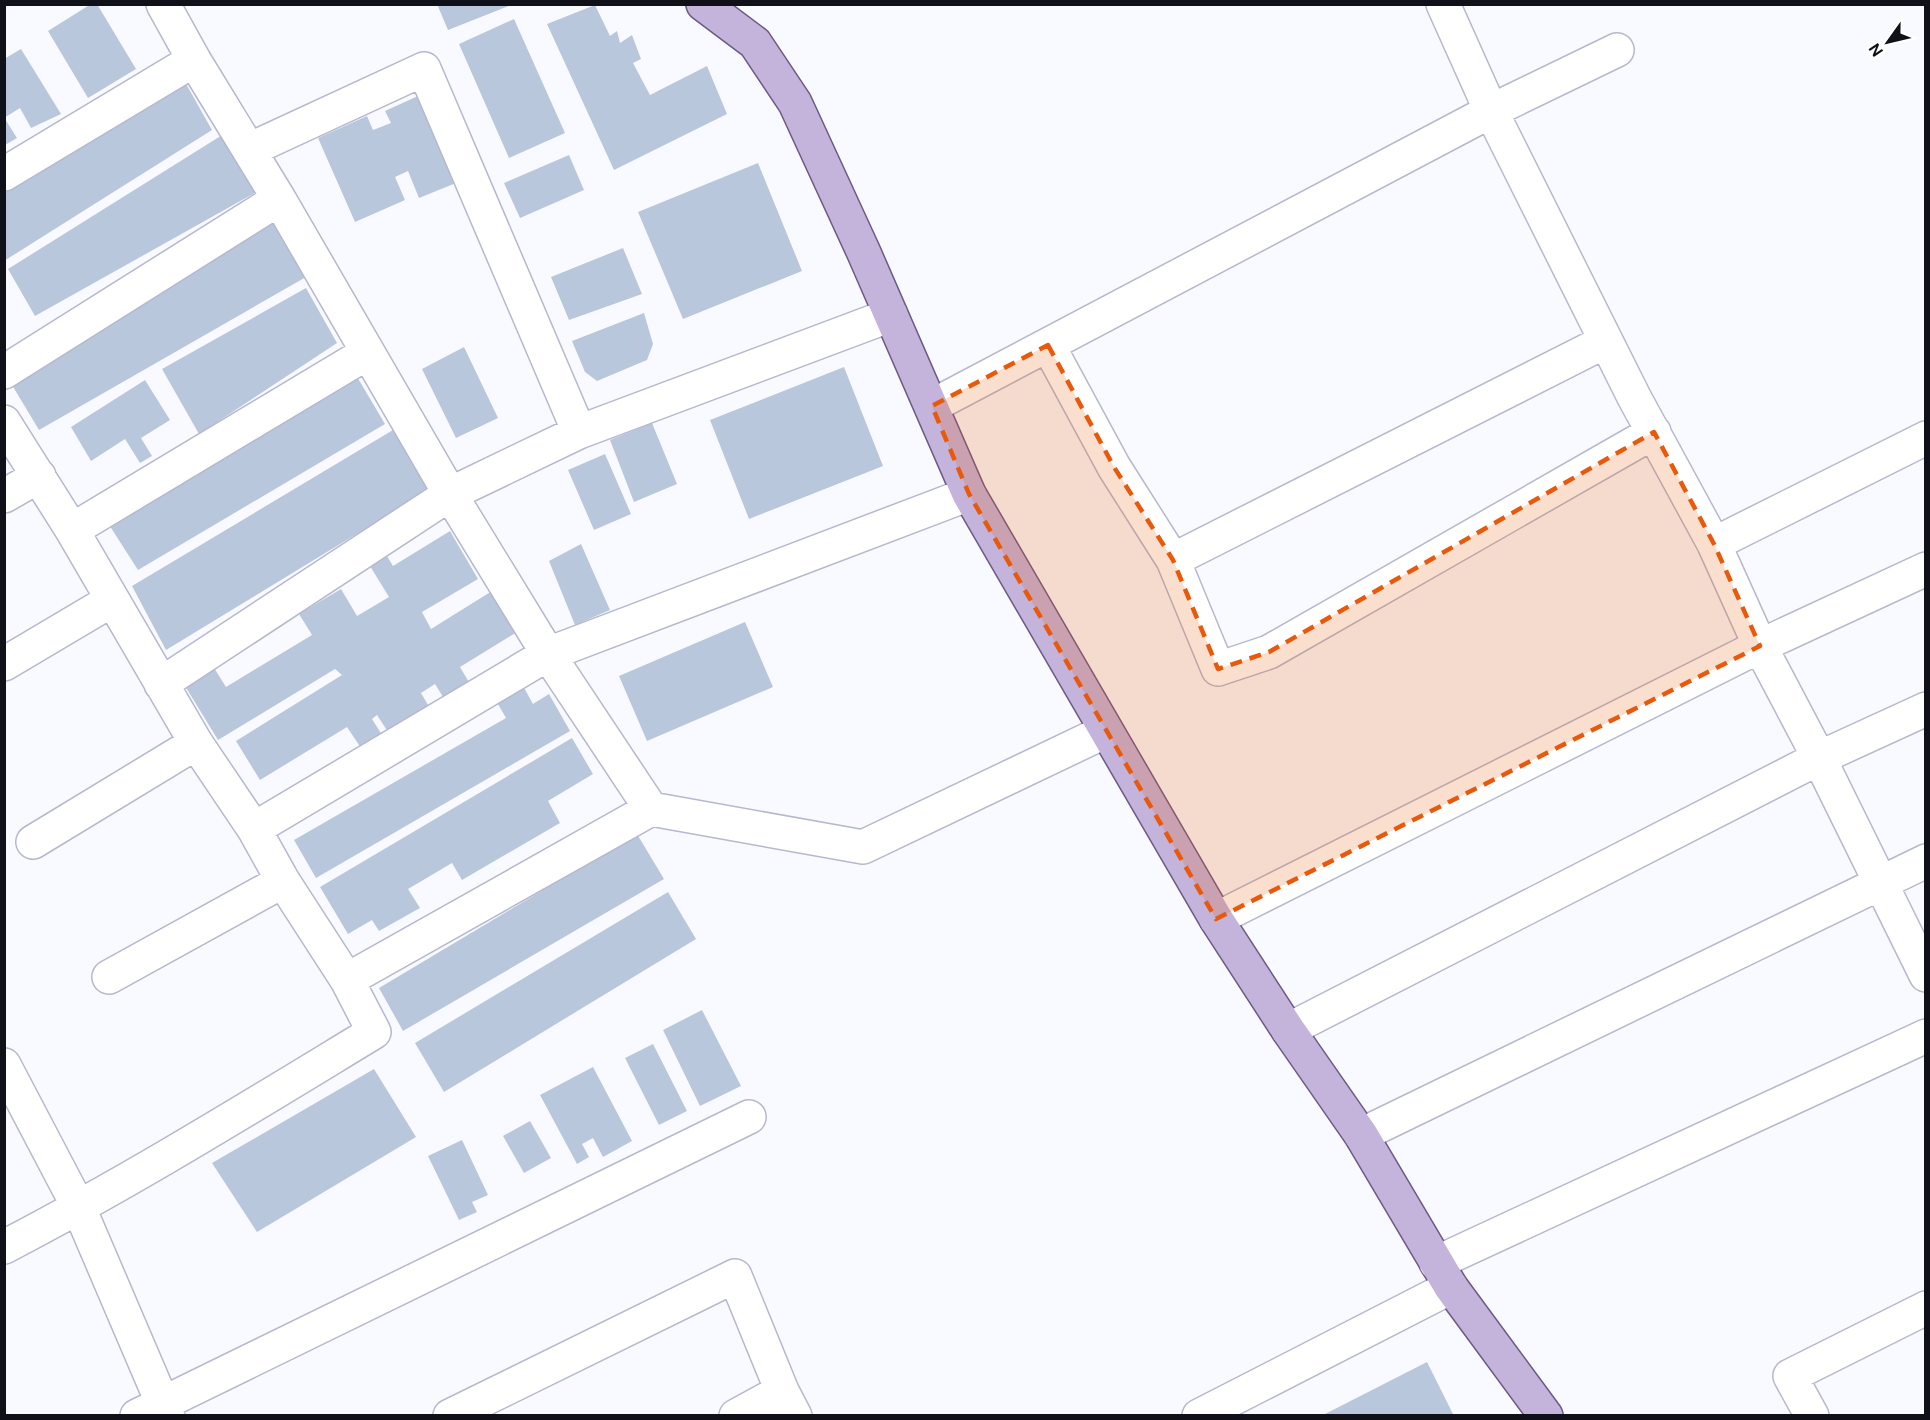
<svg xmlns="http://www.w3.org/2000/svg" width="1930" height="1420" viewBox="0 0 1930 1420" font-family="'DM Sans',sans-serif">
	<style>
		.building { fill: #b9c7dc }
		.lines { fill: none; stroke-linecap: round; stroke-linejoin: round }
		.minor-casing { stroke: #b5b8cf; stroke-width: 36 }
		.major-casing { stroke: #6b5987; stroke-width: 36 }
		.minor { stroke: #fff; stroke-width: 33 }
		.major { stroke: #c4b3db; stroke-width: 33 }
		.marked { fill: #e8590c; fill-opacity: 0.2; stroke: #e8590c; stroke-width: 4.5; stroke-dasharray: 12 8; stroke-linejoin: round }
	</style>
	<rect width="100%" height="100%" fill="#f9faff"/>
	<!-- building -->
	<path class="building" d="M91,4H97L136,69L88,98L48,31Z
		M437,4H511V5L448,30Z
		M595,5L610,36L617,31L620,43L632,35L641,59L633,63L650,95L707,66L727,114L614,170L547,24Z
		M514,19L565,133L509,158L459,44Z
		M21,49L61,114L31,128L20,108L4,118V59Z
		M185,82L212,130L4,261V191Z
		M418,96L456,183L419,198L408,171L395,177L405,200L355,222L318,138L367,116L373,130L391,123L385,111Z
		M5,119L17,138L5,145Z
		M227,132L260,190L35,316L8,269Z
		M569,155L584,190L520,218L504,183Z
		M758,163L802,271L683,319L638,212Z
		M272,220L306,277L39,430L9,380Z
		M623,248L642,294L569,320L551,277Z
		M306,288L337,343L199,434L162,369Z
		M644,313L653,344L647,360L597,381L585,372L572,341Z
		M464,347L498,418L456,438L422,369Z
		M844,367L883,466L749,519L710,420Z
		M353,370L385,424L138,570L106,520Z
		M145,380L170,420L141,438L152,456L140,463L125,439L91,461L71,427Z
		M652,423L677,484L634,502L610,440Z
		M393,430L432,488L166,650L132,586Z
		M605,454L631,514L594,530L568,470Z
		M450,531L478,579L422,612L431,629L492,591L517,632L460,667L473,689L448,705L435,684L421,693L431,710L390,735L377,715L372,719L382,735L361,748L347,727L260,780L236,741L342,675L335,669L218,740L182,681L211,663L226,687L312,635L299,614L341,589L357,616L389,597L370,566L387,556L393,566Z
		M581,544L610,610L575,625L549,561Z
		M745,622L773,687L647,741L619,676Z
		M522,684L533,704L549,694L570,731L316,878L294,840L506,718L495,699Z
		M572,738L593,774L548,801L560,823L462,880L452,863L408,889L420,908L379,931L372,920L348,934L320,887Z
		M637,834L664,879L403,1031L379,988Z
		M668,892L696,939L444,1092L415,1043Z
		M702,1010L741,1086L700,1106L663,1030Z
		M653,1044L687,1111L659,1125L625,1058Z
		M593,1067L632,1141L603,1157L593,1138L582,1144L589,1157L577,1164L540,1095Z
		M374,1069L416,1137L257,1232L212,1163Z
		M530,1121L551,1158L524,1173L503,1136Z
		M462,1140L488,1195L472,1202L477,1212L459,1220L428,1156Z
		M1427,1362L1454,1416H1326L1325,1414Z"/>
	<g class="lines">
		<defs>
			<path id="minor" d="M163,4L194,60L279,199L450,494L548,654L651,809L863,847L1106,731
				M1443,4L1491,111L1634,397L1714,544L1760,646L1926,569
				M249,150L424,69L579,432
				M4,174L194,60
				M1048,345L1114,467L1173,560L1218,669L1269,652L1654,432
				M4,372L279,199
				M932,406L1491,111L1617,50
				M4,422L72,530L196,743L254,829L283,881L347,980L374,1032C252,1106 131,1181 4,1247
				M4,496L39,476
				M72,530L367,353
				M1714,544L1926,438
				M1173,560L1606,341
				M4,664L112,600
				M161,684L450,494L579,432L891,315
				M254,829L548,654L969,494
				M33,842L196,743
				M1216,919L1760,646L1819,758L1926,975
				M109,977L283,881
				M347,980L651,809
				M1288,1030L1819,758L1926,709
				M4,1065L79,1208L168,1416
				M1361,1135L1926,861
				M1436,1263L1926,1036
				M137,1416L749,1117
				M450,1416L735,1276L782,1391L795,1416
				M736,1416L782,1391
				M1199,1416L1451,1287
				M1812,1416L1790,1376L1926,1308"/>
			<path id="major" d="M703,4L755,43L795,103L864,253L969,494L1216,919L1288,1030L1361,1135L1451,1287L1546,1416"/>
		</defs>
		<!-- minor casing -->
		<use href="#minor" class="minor-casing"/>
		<!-- major casing -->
		<use href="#major" class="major-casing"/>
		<!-- minor -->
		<use href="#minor" class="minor"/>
		<!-- major -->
		<use href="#major" class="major"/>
	</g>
	<!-- marked area -->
	<path class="marked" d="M1048,345L1114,467L1173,560L1218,669L1269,652L1654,432L1714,544L1760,646L1216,919L969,494L932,406Z"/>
	<!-- border -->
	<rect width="1930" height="1420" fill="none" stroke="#0f1018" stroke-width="12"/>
	<!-- north arrow -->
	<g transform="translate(1888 42) rotate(236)" stroke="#ffffff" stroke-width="4.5" paint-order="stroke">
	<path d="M0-4.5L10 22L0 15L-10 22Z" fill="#0f1018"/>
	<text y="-9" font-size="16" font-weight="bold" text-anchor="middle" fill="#0f1018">N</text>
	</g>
</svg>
